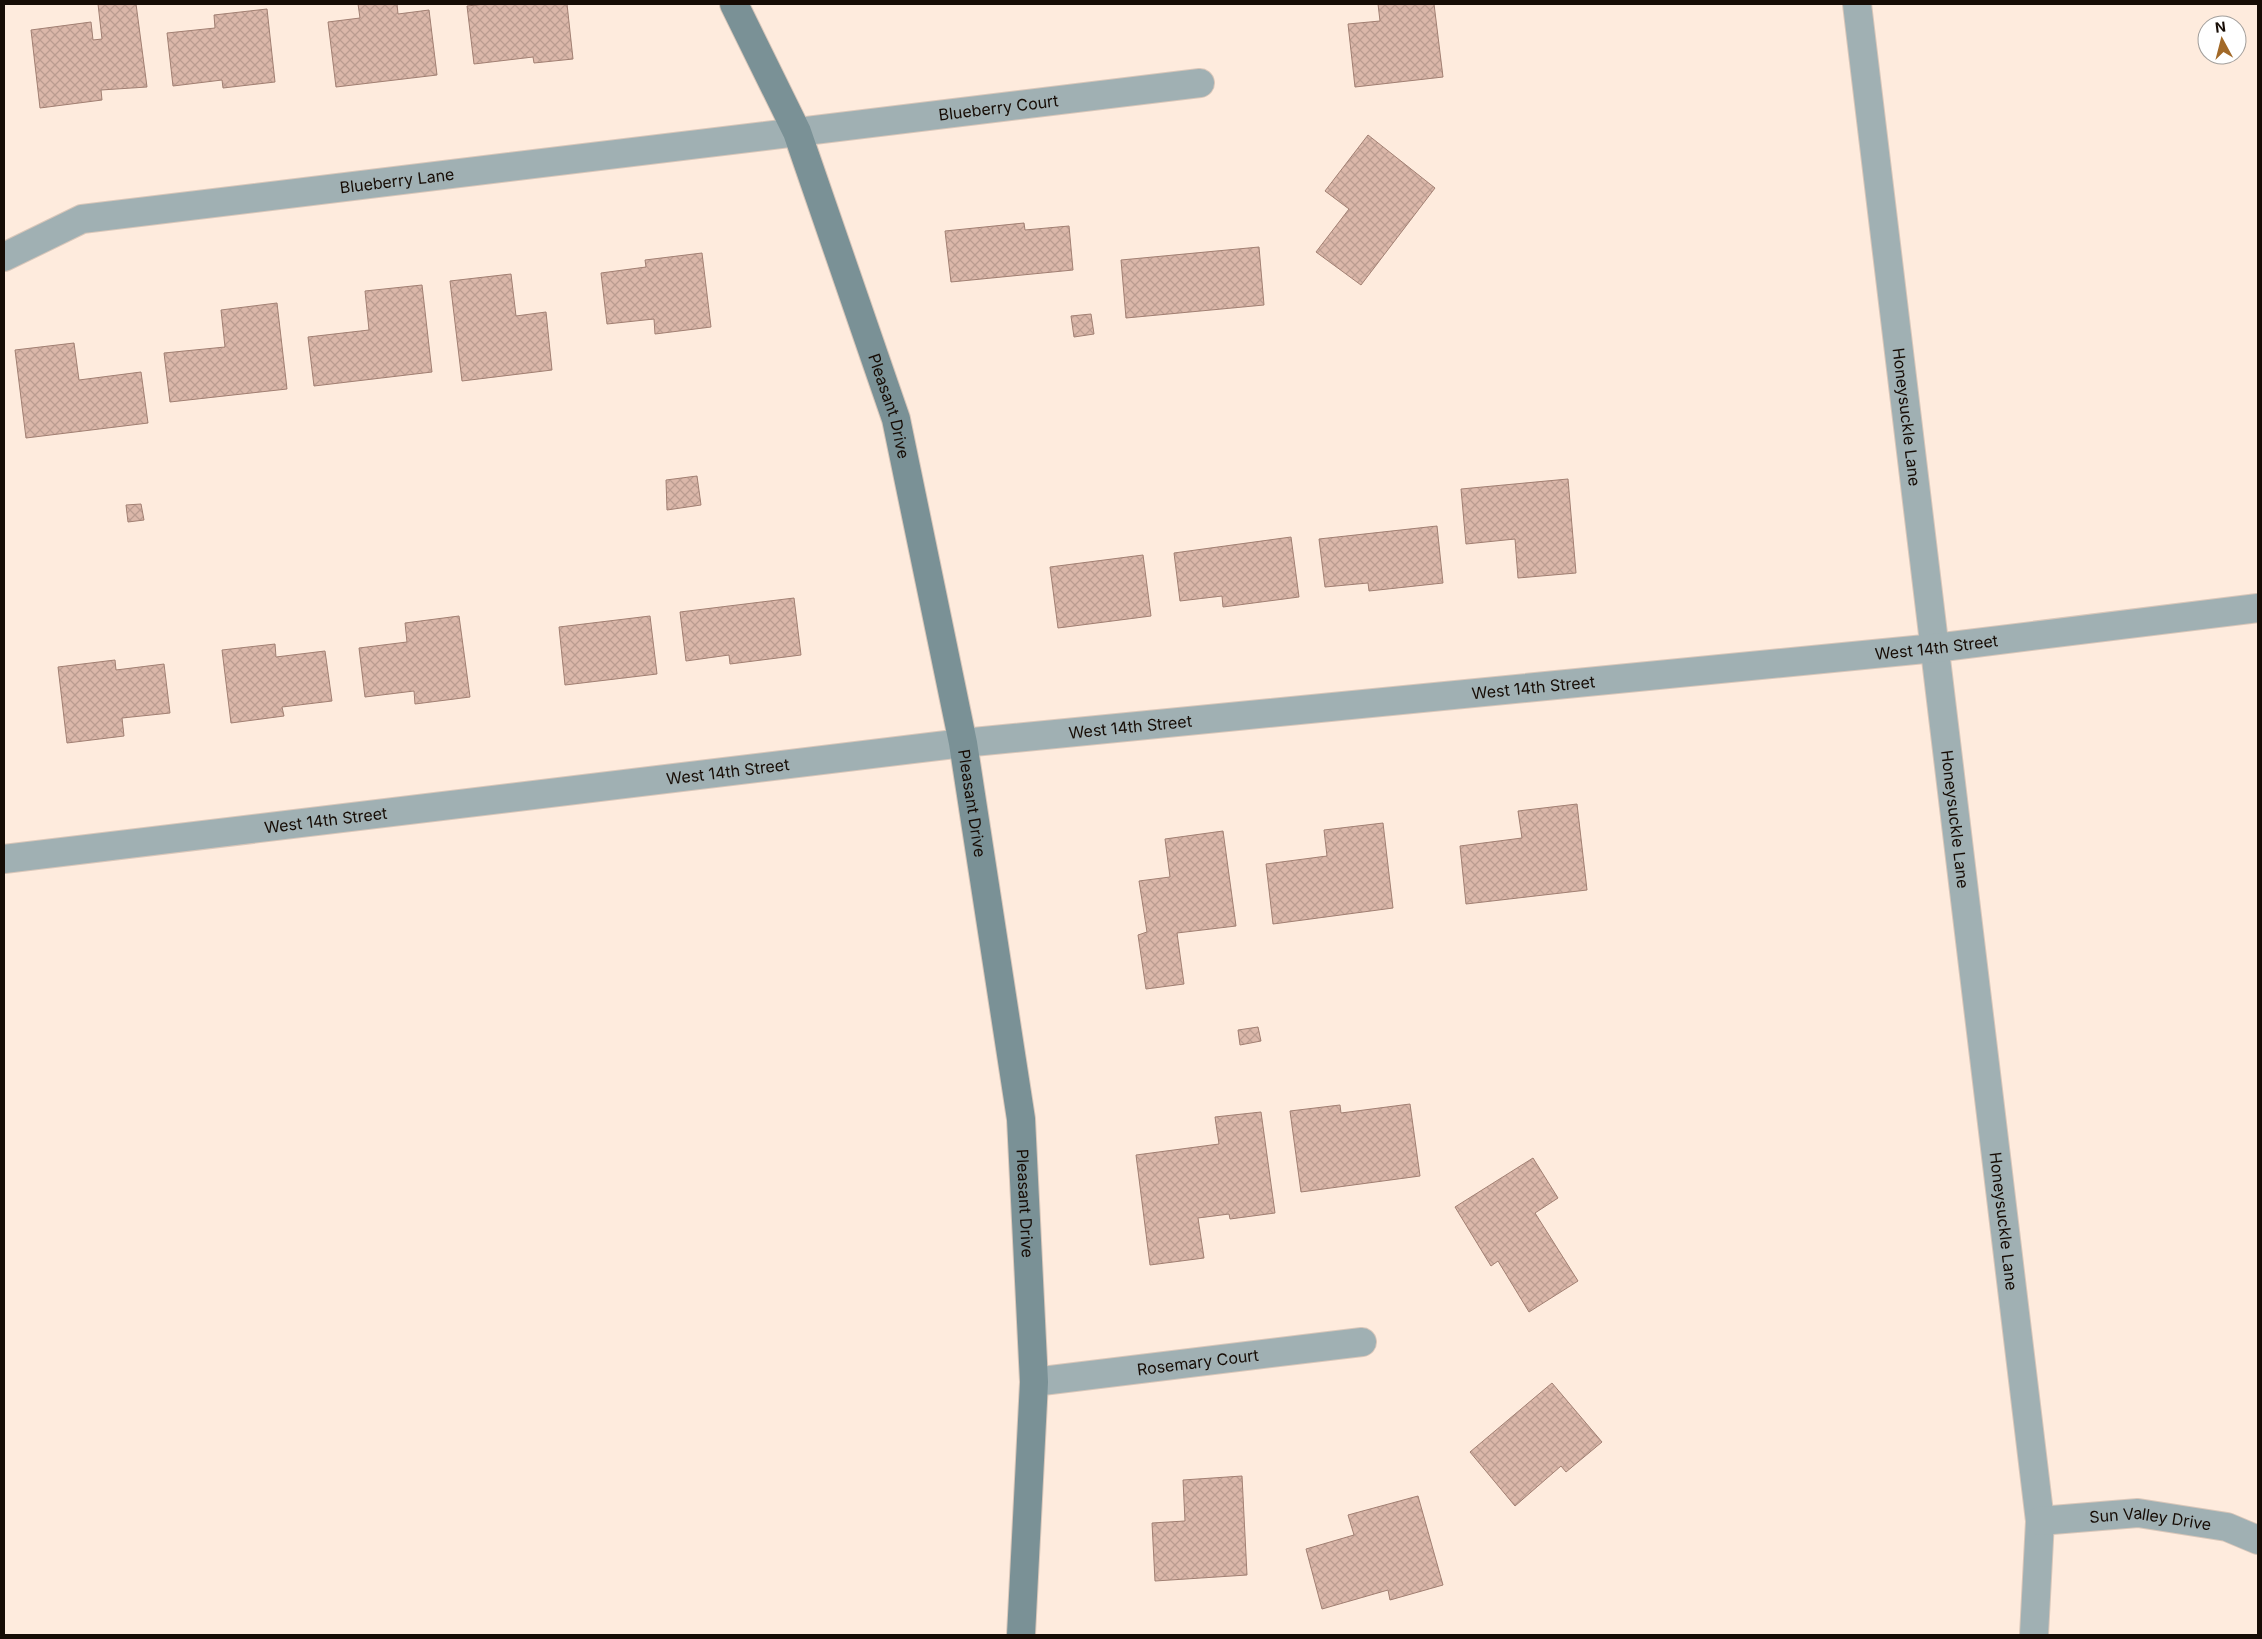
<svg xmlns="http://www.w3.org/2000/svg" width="2262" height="1639" viewBox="0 0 2262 1639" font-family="Inter,sans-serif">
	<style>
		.building { fill: url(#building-cross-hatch); stroke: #a17f72 }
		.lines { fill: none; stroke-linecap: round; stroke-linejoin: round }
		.street-casing { stroke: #d9c7ba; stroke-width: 30 }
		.secondary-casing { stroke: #d9c7ba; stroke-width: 30 }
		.street { stroke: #a0b0b3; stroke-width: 28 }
		.secondary { stroke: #7a9196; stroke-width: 28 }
		.labels { text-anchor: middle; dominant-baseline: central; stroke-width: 4.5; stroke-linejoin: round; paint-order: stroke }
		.street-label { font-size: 16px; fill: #160c05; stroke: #fff }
	</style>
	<defs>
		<pattern id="building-cross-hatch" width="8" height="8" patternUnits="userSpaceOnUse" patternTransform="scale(1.25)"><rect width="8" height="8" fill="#dbb7a9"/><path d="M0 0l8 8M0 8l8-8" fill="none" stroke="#bb9c90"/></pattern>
	</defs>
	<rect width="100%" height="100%" fill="#feebdd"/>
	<!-- building -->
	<path class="building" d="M98,4H136L147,87L101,90L102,100L40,108L31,30L91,22L93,40L102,39Z
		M358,4H397L398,14L429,10L437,75L336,87L328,22L360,18Z
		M485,4H567L573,59L534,63L533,57L474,64L467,6Z
		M1378,4H1434L1443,77L1355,87L1348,24L1380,21Z
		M267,9L275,82L223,88L222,80L173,86L167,33L215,28L214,15Z
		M1368,135L1435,188L1361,285L1316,252L1349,209L1325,191Z
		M1024,223L1025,230L1069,226L1073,270L951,282L945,231Z
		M1259,247L1264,305L1126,318L1121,260Z
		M702,253L711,327L655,334L654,319L607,324L601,273L646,267L645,260Z
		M511,274L516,316L546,312L552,370L462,381L450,281Z
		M422,285L432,372L314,386L308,337L369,330L365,291Z
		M277,303L287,389L170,402L164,353L225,347L221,310Z
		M1091,314L1094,334L1074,337L1071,316Z
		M74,343L79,380L141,372L148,423L26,438L15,350Z
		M697,476L701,505L667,510L666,480Z
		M1568,479L1576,573L1518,578L1515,539L1466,544L1461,489Z
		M141,504L144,520L128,522L126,505Z
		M1437,526L1443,583L1369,591L1368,583L1325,587L1319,539Z
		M1291,537L1299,597L1223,607L1222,596L1180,601L1174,553Z
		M1143,555L1151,616L1058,628L1050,567Z
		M794,598L801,655L730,664L729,655L686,661L680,612Z
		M459,616L470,697L415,704L414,691L365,697L359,648L407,642L405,623Z
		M650,616L657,674L565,685L559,627Z
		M275,644L276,657L325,651L332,701L282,707L284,716L231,723L222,650Z
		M115,660L116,670L164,664L170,713L122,718L124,736L67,743L58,667Z
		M1577,804L1587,890L1466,904L1460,846L1522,838L1518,811Z
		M1383,823L1393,908L1273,924L1266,864L1327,856L1324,830Z
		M1223,831L1236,926L1177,933L1184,984L1146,989L1138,935L1147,932L1139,881L1170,877L1165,839Z
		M1258,1027L1261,1041L1240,1045L1238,1030Z
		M1410,1104L1420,1176L1301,1192L1290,1111L1340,1105L1341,1113Z
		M1261,1112L1275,1213L1230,1219L1229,1214L1198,1218L1204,1258L1150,1265L1136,1155L1219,1144L1215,1117Z
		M1533,1158L1558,1198L1535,1213L1578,1281L1529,1312L1498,1261L1491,1266L1455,1207Z
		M1552,1383L1602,1442L1566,1472L1561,1466L1515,1506L1470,1452Z
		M1242,1476L1247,1575L1155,1581L1152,1523L1185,1521L1183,1480Z
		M1418,1496L1443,1585L1390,1600L1388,1590L1322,1609L1306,1549L1354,1535L1348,1515Z"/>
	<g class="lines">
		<defs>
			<g id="street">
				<path id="s1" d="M1857,4L2040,1521L2034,1635"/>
				<path id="s2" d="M4,257L82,219L1200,83"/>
				<path id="s3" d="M4,859L963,743L1935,648L2258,608"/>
				<path id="s4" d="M1034,1382L1362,1342"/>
				<path id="s5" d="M2040,1521L2138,1513L2227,1527L2258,1540"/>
			</g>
			<g id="secondary">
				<path id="s6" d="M734,4L797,132L896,419L963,743L1021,1119L1034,1382L1021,1635"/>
			</g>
		</defs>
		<!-- street casing -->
		<use href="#street" class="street-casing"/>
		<!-- secondary casing -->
		<use href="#secondary" class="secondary-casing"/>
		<!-- street -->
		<use href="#street" class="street"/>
		<!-- secondary -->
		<use href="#secondary" class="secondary"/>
	</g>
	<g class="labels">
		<!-- street labels -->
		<g class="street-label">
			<text stroke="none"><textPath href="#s2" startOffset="1010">Blueberry Court</textPath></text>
			<text stroke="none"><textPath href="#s2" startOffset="404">Blueberry Lane</textPath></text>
			<text stroke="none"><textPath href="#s6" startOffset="432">Pleasant Drive</textPath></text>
			<text stroke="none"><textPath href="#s1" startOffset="416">Honeysuckle Lane</textPath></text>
			<text stroke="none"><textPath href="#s3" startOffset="1944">West 14th Street</textPath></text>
			<text stroke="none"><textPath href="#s3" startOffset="1539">West 14th Street</textPath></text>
			<text stroke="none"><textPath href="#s3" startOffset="1134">West 14th Street</textPath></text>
			<text stroke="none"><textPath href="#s3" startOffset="729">West 14th Street</textPath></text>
			<text stroke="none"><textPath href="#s6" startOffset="838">Pleasant Drive</textPath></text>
			<text stroke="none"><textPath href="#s1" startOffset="821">Honeysuckle Lane</textPath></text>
			<text stroke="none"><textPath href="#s3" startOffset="324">West 14th Street</textPath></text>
			<text stroke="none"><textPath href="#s6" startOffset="1242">Pleasant Drive</textPath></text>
			<text stroke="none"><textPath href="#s1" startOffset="1226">Honeysuckle Lane</textPath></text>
			<text stroke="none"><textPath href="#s4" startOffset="165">Rosemary Court</textPath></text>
			<text stroke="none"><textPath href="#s5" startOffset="111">Sun Valley Drive</textPath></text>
		</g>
	</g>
	<!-- border -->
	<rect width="2262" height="1639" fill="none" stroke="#160c05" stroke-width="10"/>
	<!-- north arrow -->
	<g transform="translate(2222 40) rotate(353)"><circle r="24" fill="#ffffff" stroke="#a29e9b"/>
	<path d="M0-4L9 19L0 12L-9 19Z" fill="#a26928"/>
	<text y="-8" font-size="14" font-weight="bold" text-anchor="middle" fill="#160c05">N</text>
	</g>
</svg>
